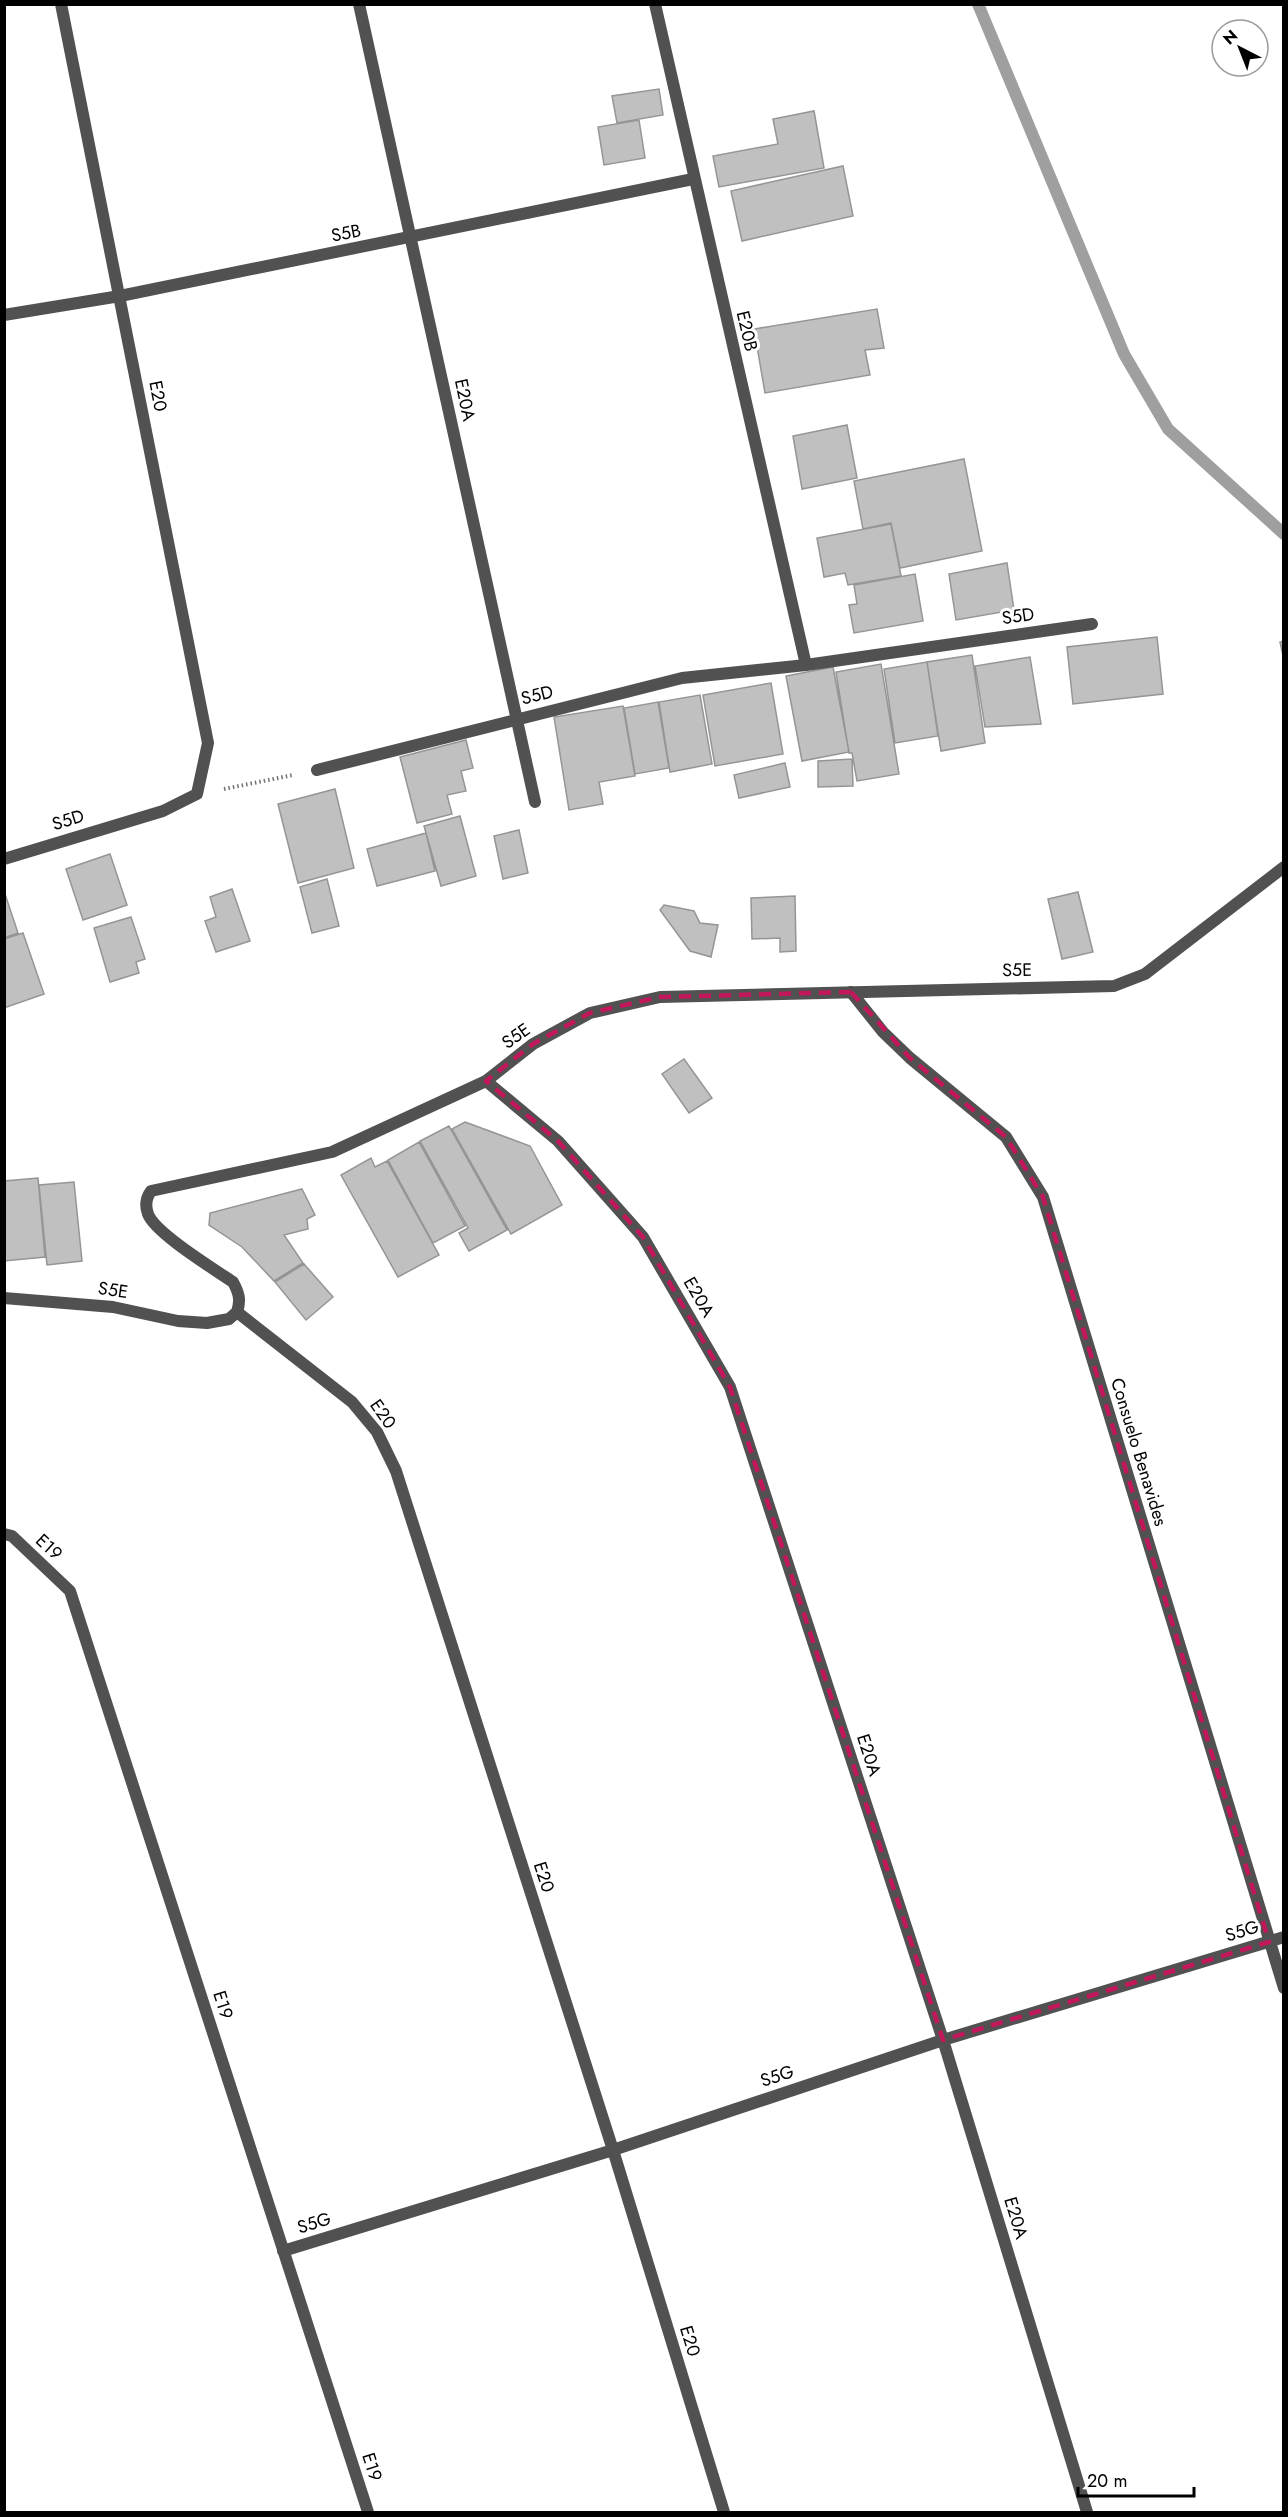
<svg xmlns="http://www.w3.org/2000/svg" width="1288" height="2517" viewBox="0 0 1288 2517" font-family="Jost,sans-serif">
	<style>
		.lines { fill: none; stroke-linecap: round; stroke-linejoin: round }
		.stream { stroke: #9f9f9f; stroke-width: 12 }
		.building { fill: #c0c0c0; stroke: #959595; stroke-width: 1.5 }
		.path { stroke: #737373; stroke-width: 4; stroke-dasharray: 1.5 3; stroke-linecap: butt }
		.service { stroke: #515151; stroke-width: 12 }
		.minor { stroke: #515151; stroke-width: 12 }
		.tertiary { stroke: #515151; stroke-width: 12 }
		.marked { fill: none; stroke: #c2185b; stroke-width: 4.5; stroke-dasharray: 12 8; stroke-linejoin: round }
		.labels { text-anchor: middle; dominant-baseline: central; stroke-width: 6; stroke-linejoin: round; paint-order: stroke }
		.street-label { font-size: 18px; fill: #000; stroke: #fff }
	</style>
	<rect width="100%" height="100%" fill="#fff"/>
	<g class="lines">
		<!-- stream -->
		<path class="stream" d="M978,4L1124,354L1168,429L1284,534"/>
	</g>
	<!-- building -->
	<path class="building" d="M659,89L663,115L617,123L612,96Z
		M814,111L824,168L719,187L713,156L778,144L773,119Z
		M639,120L645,158L604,165L598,127Z
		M843,166L853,216L742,241L731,191Z
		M877,309L884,348L865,350L870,375L765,393L754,329Z
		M847,425L857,478L802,489L793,436Z
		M964,459L982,551L900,568L891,523L863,529L854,481Z
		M891,524L901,576L848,585L845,573L824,577L817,538Z
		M1007,563L1014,610L956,620L949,574Z
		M915,574L923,621L854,633L849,605L857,604L854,585Z
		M1157,637L1163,694L1073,704L1067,647Z
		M1284,641V660L1280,642Z
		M972,655L985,743L941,751L927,662Z
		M1030,657L1041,724L985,727L975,666Z
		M927,662L938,736L895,743L884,669Z
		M881,664L899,774L857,781L852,753H849L836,672Z
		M833,667L849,752L802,761L786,676Z
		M771,683L783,754L715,766L703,695Z
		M700,695L712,764L670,772L659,702Z
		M658,702L669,768L635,774L624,708Z
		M623,706L635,776L599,782L603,804L569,810L554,717Z
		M466,740L473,768L461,771L466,791L447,795L452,814L417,823L400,757Z
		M852,759L853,786L818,787V761Z
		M785,763L790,787L739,798L734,775Z
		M335,789L354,868L298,883L278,804Z
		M460,816L476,876L441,886L424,826Z
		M519,830L528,873L503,879L494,836Z
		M426,833L435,871L377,886L367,849Z
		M110,854L127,905L83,920L66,869Z
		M327,879L339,926L312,933L300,887Z
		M232,889L250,941L216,952L205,921L216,917L210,897Z
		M4,891L18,933L4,938Z
		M1078,892L1093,952L1062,959L1048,899Z
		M795,896L796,951L780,952V938L752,939L751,898Z
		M664,905L694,911L700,923L718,925L711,957L690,951L660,910Z
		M131,917L145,959L136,962L139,973L110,982L94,928Z
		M23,933L44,994L4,1008V939Z
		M684,1059L712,1098L689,1113L662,1074Z
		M465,1122L530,1146L562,1205L511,1234L452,1129Z
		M449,1126L507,1230L469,1251L459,1233L468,1228L420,1141Z
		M419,1142L465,1226L433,1243L388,1160Z
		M371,1158L375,1167L387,1161L439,1255L398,1277L341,1175Z
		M38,1178L45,1257L4,1261V1181Z
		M74,1182L82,1261L47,1265L39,1185Z
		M302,1189L315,1215L307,1219L308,1229L284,1235L303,1263L274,1281L242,1247L209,1225L210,1213Z
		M304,1264L333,1297L306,1320L275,1282Z"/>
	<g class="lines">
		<!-- path -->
		<path class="path" d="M224,789L293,775"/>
		<!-- service -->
		<path class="service" d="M4,315L120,296L693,179"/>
		<!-- minor -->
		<path class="minor" d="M359,4L535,802
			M655,4L806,665
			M317,770L682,678L806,665L1092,624
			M4,859L163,811L197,794L208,743L61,4
			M851,992L883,1032L910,1058L1006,1137L1043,1197L1284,1988
			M486,1081L558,1141L643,1237L730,1387L943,2040L1087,2512
			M237,1312L352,1402L377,1432L396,1471L613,2150L724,2512
			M4,1534L12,1536L70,1591L368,2512
			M283,2251L613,2150L943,2040L1284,1937"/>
		<!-- tertiary -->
		<path class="tertiary" d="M4,1298L113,1307L178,1321L207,1323L229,1319L237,1312C241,1300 239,1293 233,1282C214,1269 155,1233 148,1214C145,1206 146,1198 151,1191L332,1152L486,1081L533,1044L590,1013L660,997L1114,986L1145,974L1284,867"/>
	</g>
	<!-- marked area -->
	<path class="marked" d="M851,992L910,1058L1006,1137L1043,1197L1269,1942L943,2040L730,1387L643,1237L558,1141L486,1081L533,1044L590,1013L660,997Z"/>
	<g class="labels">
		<!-- street labels -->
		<g class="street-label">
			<text transform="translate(346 233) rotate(-11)">S5B</text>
			<text transform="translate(747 331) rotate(77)">E20B</text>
			<text transform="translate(158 396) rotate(79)">E20</text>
			<text transform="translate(465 400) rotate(78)">E20A</text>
			<text transform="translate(1018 616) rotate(-8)">S5D</text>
			<text transform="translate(537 695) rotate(-14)">S5D</text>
			<text transform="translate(68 820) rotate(-17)">S5D</text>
			<text transform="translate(1017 970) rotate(-1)">S5E</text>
			<text transform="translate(516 1036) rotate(-35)">S5E</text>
			<text transform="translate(113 1290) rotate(8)">S5E</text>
			<text transform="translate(699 1297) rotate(60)">E20A</text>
			<text transform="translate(383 1414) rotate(55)">E20</text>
			<text transform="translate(1139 1452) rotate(73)">Consuelo Benavides</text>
			<text transform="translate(49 1547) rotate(43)">E19</text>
			<text transform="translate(869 1755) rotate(72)">E20A</text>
			<text transform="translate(544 1877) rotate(72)">E20</text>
			<text transform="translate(1242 1931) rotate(-17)">S5G</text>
			<text transform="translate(223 2005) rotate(72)">E19</text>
			<text transform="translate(777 2076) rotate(-18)">S5G</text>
			<text transform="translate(1016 2218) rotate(73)">E20A</text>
			<text transform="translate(314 2223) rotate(-17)">S5G</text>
			<text transform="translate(690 2341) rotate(73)">E20</text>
			<text transform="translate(372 2467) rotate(72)">E19</text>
		</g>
	</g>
	<!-- border -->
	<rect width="1288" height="2517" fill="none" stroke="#000000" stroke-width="12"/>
	<!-- north arrow -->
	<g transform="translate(1240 48) rotate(318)"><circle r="28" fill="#ffffff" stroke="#999999" stroke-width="1.5"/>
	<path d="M0-4.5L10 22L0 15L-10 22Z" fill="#000000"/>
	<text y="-9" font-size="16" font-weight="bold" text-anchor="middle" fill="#000000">N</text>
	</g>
	<!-- scale -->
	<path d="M1078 2487v9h116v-9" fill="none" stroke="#000000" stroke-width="3"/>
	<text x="1087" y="2487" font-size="18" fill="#000000" stroke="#ffffff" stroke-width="4.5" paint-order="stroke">20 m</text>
</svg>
